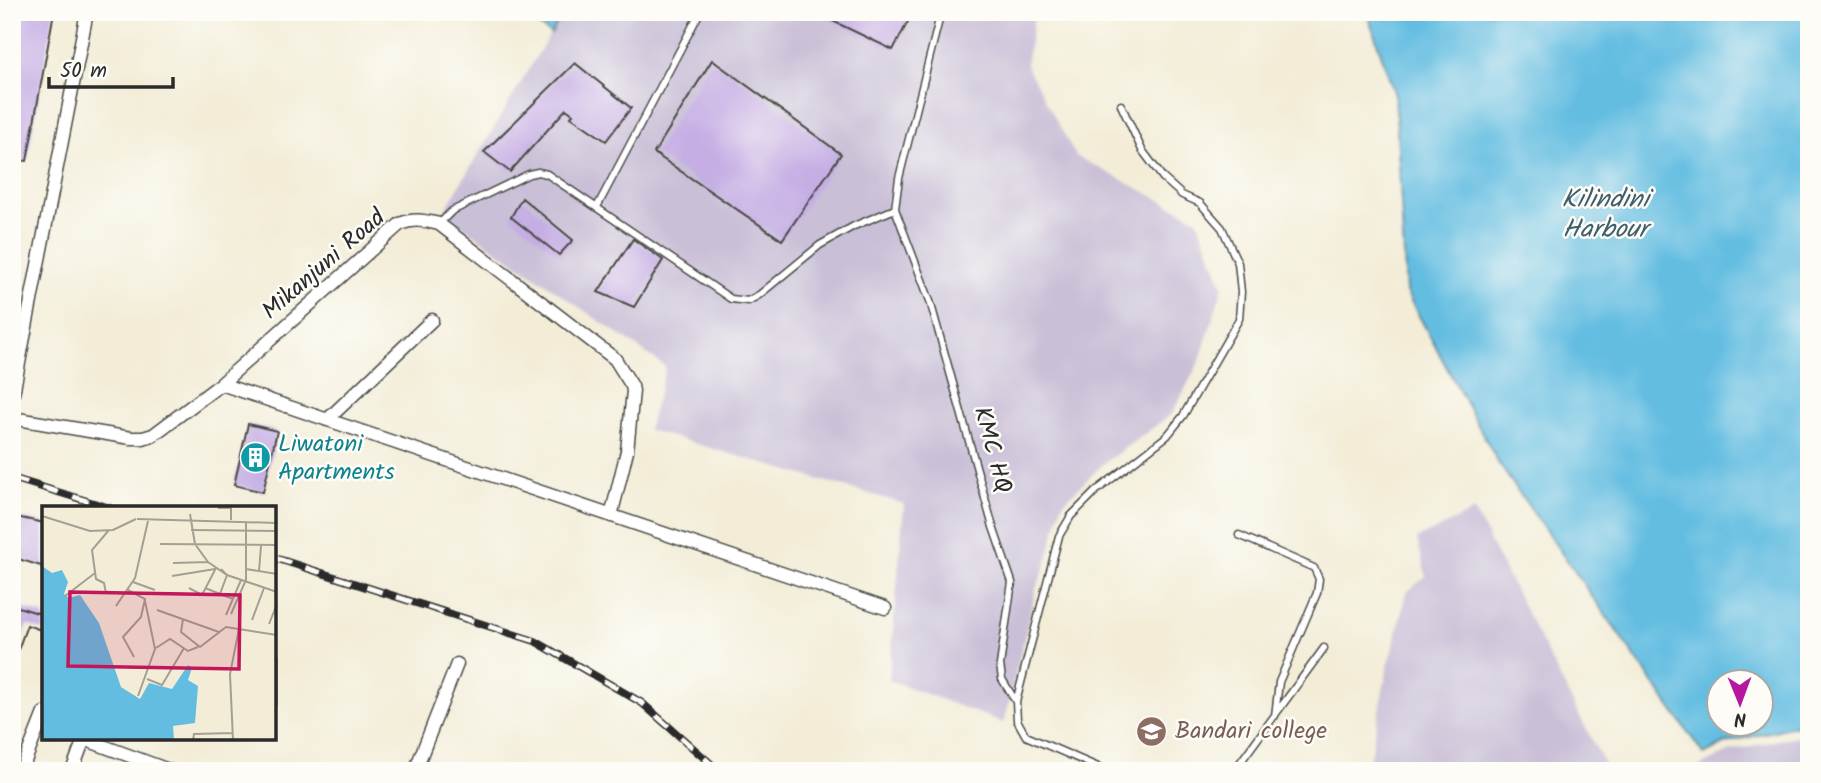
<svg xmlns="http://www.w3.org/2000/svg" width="1821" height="783" viewBox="0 0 1821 783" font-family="Kalam,sans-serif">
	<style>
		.industrial { fill: #c9bfd7 }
		.water { fill: #63bde1; stroke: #477486; stroke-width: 2; fill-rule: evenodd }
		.building { fill: #c5aee4 }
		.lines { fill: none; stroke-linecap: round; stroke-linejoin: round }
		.service-casing { stroke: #494845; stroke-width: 9 }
		.minor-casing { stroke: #494845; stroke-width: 15 }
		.service { stroke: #fff; stroke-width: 6 }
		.minor { stroke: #fff; stroke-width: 12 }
		.rail-casing { stroke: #2b2b2b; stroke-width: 8 }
		.rail { stroke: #fdfcf7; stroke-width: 5; stroke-dasharray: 16; stroke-linecap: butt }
		.labels { text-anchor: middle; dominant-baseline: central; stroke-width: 5; stroke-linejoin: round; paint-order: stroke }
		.street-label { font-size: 24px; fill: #2b2b2b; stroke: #fdfcf7 }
		.culture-label { font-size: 24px; fill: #0d838f; stroke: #fdfcf7; text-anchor: start }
		.education-label { font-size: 24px; fill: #785e54; stroke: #fdfcf7; text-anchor: start }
		.water-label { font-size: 26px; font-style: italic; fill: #3f5e6b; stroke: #fdfcf7 }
		.inset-road { fill: none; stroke: #a39f93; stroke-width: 2 }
		.view { fill: #c2185b; fill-opacity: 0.15; stroke: #c2185b; stroke-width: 3.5 }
		.inset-edge { fill: none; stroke: #2b2b2b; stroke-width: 3.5 }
	</style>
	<rect width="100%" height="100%" fill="#fdfcf7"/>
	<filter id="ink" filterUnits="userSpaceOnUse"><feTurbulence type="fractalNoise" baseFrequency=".0143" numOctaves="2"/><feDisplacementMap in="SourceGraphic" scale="14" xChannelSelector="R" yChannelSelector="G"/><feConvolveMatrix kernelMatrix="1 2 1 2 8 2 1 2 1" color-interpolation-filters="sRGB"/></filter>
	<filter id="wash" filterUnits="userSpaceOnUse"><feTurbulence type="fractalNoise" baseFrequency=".00686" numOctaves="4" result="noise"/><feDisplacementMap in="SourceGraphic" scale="28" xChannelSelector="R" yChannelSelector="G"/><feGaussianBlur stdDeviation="1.57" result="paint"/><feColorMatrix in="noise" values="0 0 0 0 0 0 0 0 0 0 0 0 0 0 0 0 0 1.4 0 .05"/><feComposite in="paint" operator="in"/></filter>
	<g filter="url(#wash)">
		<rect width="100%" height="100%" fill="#f3edd8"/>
		<!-- industrial -->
		<path class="industrial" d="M563,12H1035L1026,65L1076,156L1197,219L1223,286L1200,360L1172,414L1104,463L1062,504L1048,559L1036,589L1004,723L889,680L904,504L648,430L666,367L443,213Z
			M1474,511L1608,771H1367L1387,670L1407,592L1426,576L1417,539Z
			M1809,733V771H1689L1731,751Z"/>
		<!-- water -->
		<path class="water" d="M520,12H563L551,34Z
			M1367,12H1809V722L1726,743L1704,755L1499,464L1406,292L1395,95ZM1720,682H1762V724H1720Z"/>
		<g id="blocks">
			<!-- building -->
			<path class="building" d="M12,12H54L27,161L12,159Z
				M814,12H913L893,50Z
				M712,60L841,154L782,240L654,153Z
				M575,63L631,108L606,141L571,117L573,114L566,109L510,172L484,152Z
				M522,198L573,240L559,255L511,217Z
				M633,239L663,260L634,307L598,292Z
				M248,424L277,431L263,492L234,485Z
				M12,516L44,523V567L12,557Z
				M12,605L44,615V631L27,625L14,661L12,660Z"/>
		</g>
	</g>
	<g filter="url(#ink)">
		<use href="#blocks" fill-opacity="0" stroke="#494845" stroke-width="2"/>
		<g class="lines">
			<defs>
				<path id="service" d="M941,12L899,178L895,209L930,301L993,527L1012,582L1000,665L1002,679L1016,702
					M597,207L700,12
					M439,224L452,211L529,174L538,172L547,174L731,299L748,301L759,295L820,245L854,226L895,209
					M1239,535L1314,568L1319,579L1317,593L1279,682L1275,716
					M1107,771L1026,736L1017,720L1016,702L1059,536L1071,516L1096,491L1167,436L1183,416L1239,319L1241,292L1238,263L1222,228L1200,203L1182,195L1163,178L1142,150L1121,105
					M1234,771L1324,648"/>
				<path id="minor" d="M221,384L885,608
					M12,399L87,12
					M12,418L131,438H143L153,435L221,384L400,224C414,218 425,221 439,224L615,359L632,386L633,391L627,451L611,516
					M327,420L432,320
					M84,739L171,771
					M21,771L44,713
					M72,771L84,739
					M415,771L457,664"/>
			</defs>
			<!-- service casing -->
			<use href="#service" class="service-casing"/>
			<!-- minor casing -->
			<use href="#minor" class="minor-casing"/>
			<!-- service -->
			<use href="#service" class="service"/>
			<!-- minor -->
			<use href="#minor" class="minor"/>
			<defs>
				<path id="rail" d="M12,478L110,508
					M275,558L535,641L642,703L719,771"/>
			</defs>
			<!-- rail casing -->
			<use href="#rail" class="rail-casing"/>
			<!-- rail -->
			<use href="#rail" class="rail"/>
		</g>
	</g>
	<!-- icons -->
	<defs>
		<symbol id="building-disc" viewBox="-11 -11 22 22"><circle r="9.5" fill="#0f9aa8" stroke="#fdfcf7"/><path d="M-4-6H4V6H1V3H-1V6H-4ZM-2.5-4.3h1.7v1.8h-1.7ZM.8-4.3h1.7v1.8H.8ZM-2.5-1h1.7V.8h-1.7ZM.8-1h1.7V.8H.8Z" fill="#fff"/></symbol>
		<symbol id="university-disc" viewBox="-11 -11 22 22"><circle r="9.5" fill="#8d6e63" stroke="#fdfcf7"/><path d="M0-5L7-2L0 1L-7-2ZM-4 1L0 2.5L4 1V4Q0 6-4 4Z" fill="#fff"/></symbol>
	</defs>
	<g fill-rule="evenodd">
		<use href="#building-disc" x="238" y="440" width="35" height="35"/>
		<use href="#university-disc" x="1134" y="714" width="35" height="35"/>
	</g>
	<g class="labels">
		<!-- street labels -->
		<g class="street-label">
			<text transform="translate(324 265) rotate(-41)">Mikanjuni Road</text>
			<text transform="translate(992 450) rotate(75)">KMC HQ</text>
		</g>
		<!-- culture labels -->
		<g class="culture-label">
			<text x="278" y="444">Liwatoni<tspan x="278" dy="28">Apartments</tspan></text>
		</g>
		<!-- education labels -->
		<g class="education-label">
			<text x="1175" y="731">Bandari college</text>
		</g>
		<!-- water labels -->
		<g class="water-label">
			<text x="1605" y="200">Kilindini<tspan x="1605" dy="30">Harbour</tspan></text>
		</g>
	</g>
	<!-- overview -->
	<g transform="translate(42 506)">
		<rect width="234" height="234" fill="#f3edd8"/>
		<path d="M0,60L10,67L20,64L26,76L22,88L27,92L38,89L57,117L79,181L98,193L107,177L130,183L146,159L150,162L146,174L156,180L153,217L131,220L132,234H0Z" fill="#63bde1"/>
		<path class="inset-road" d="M176,2H189V14M148,8L153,38L166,56L185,69L235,86M0,10L48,25L71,24L94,13M95,13L235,17M149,24L235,25M118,38L235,39M131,57L166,56M204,63L235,68M217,65L219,40M130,70L173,63M91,76L113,84M204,76V16M147,82L160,89L174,62M163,82L191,93M86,84L103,93L99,111L81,131L92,151M64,87L62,77L54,73L50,44L67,24M178,88L185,69L179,63M23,90L53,67M74,100L93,72L106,15M115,104L177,126M189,108L203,76M184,109L199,74M141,113L139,126L158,141L184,121L235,129M210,114L222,82M227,118L235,98M114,142L128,133L146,145L156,141M235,152V200M105,173L120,179L142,142M96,190L113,143L103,95M151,234L152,228L191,227M191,234L188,168L197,123"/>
		<path class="view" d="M28,86L198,89L197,163L26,160Z"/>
		<rect width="234" height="234" class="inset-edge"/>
	</g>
	<!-- margin -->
	<rect width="1821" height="783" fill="none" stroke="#fdfcf7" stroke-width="42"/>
	<!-- north arrow -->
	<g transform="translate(1740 703) rotate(179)"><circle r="33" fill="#fdfcf7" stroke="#a9a8a5" stroke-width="2"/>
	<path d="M0-5L12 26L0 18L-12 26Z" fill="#b5179e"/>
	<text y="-10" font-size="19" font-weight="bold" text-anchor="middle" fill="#2b2b2b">N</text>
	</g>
	<!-- scale -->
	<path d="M49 77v10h124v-10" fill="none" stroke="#2b2b2b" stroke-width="3.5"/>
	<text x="60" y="77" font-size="21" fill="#2b2b2b" stroke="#fdfcf7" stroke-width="5" paint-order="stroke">50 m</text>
</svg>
